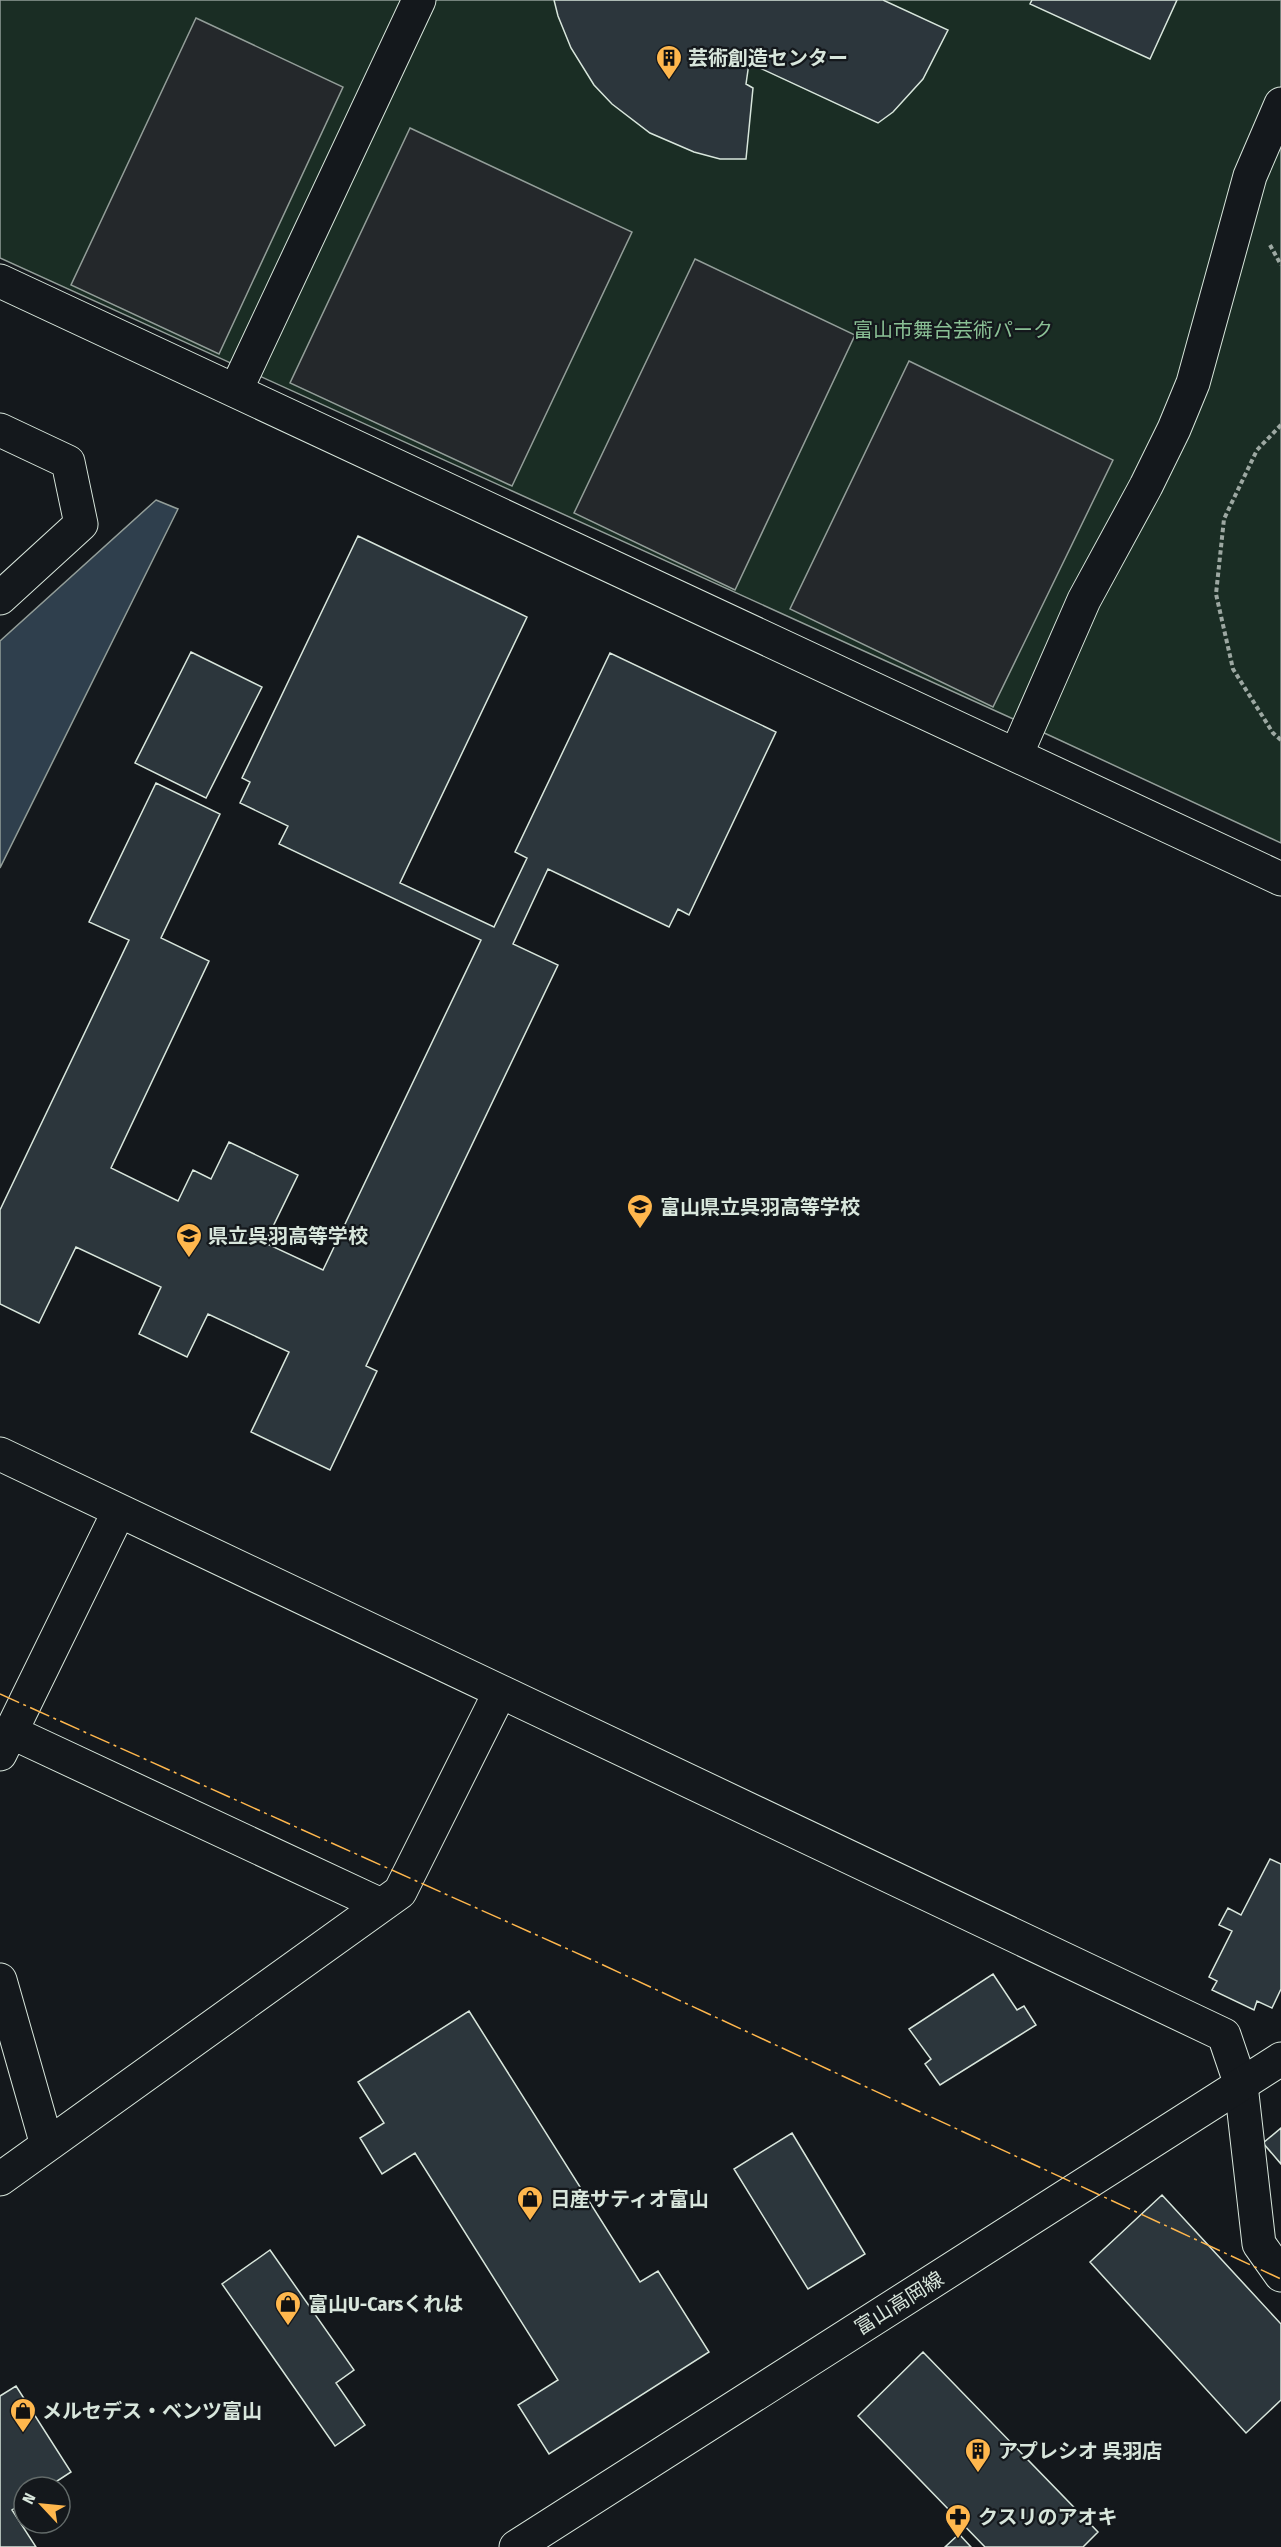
<svg xmlns="http://www.w3.org/2000/svg" width="1281" height="2547" viewBox="0 0 1281 2547" font-family="'Fira Sans Condensed','Noto Sans JP',sans-serif">
	<style>
		.green { fill: #1a2d24; stroke: #939e99; stroke-width: 1.5 }
		.parking { fill: #24282b; stroke: #939e99; stroke-width: 1.5 }
		.water { fill: #2f3f4d; stroke: #939e99; stroke-width: 1.5 }
		.building { fill: #2c363c; stroke: #d8e6dc; stroke-width: 1.5 }
		.lines { fill: none; stroke-linecap: round; stroke-linejoin: round }
		.minor-casing { stroke: #d8e6dc; stroke-width: 35 }
		.major-casing { stroke: #d8e6dc; stroke-width: 35 }
		.path { stroke: #9da8a2; stroke-width: 4; stroke-dasharray: 4.5 3; stroke-linecap: butt }
		.minor { stroke: #14181c; stroke-width: 33 }
		.major { stroke: #14181c; stroke-width: 33 }
		.power { stroke: #ffb74d; stroke-width: 1.5; stroke-dasharray: 21 4.5 3 4.5; stroke-linecap: butt }
		.labels { text-anchor: middle; dominant-baseline: central; stroke-width: 4.5; stroke-linejoin: round; paint-order: stroke }
		.poi-label { font-size: 20px; font-weight: bold; fill: #d8e6dc; stroke: #14181c; text-anchor: start }
		.park-label { font-size: 20px; fill: #8ac095; stroke: #14181c }
		.street-label { font-size: 20px; fill: #d8e6dc; stroke: #14181c }
	</style>
	<rect width="100%" height="100%" fill="#14181c"/>
	<!-- green -->
	<path class="green" d="M0,0H1281V843L1053,737L0,258Z"/>
	<!-- parking -->
	<path class="parking" d="M196,18L343,87L219,354L71,285Z
		M410,128L632,232L512,486L290,383Z
		M695,259L855,335L735,590L574,513Z
		M909,361L1113,460L993,707L790,609Z"/>
	<!-- water -->
	<path class="water" d="M156,500L178,509L0,868V641Z"/>
	<!-- building -->
	<path class="building" d="M554,0H883L948,30L923,79L893,112L878,123L749,63L746,84L753,88L746,159H720L694,152L650,133L612,104L594,85L571,48L558,16Z
		M1032,0H1177L1150,59L1030,4Z
		M358,536L527,617L400,883L494,927L527,858L515,852L610,653L776,732L689,915L678,909L669,927L548,869L513,944L558,965L366,1366L377,1371L330,1470L251,1432L289,1352L208,1314L187,1357L139,1334L161,1287L76,1247L39,1323L0,1304V1210L129,940L89,922L156,783L220,814L161,938L209,961L111,1168L178,1201L193,1170L211,1179L229,1142L298,1175L265,1243L323,1270L481,940L279,844L288,826L240,803L250,782L242,778Z
		M191,652L262,687L206,798L135,763Z
		M1270,1859L1281,1864V1989L1272,2008L1257,2001L1254,2010L1212,1990L1217,1981L1209,1977L1232,1931L1219,1925L1228,1908L1241,1915Z
		M993,1974L1017,2010L1024,2006L1036,2025L940,2085L925,2064L931,2059L909,2029Z
		M469,2011L640,2282L658,2271L709,2352L549,2454L518,2405L558,2380L415,2153L382,2174L360,2138L384,2123L358,2082Z
		M1281,2128V2164L1263,2143Z
		M792,2133L865,2254L808,2289L734,2169Z
		M1162,2195L1281,2324V2400L1246,2433L1090,2262Z
		M270,2250L354,2370L336,2383L365,2425L335,2446L222,2284Z
		M923,2352L1098,2532L1083,2547H985L858,2416Z
		M16,2386L71,2472L48,2487H24V2502L12,2510L36,2547H0V2396Z
		M959,2534L971,2547H945Z"/>
	<g class="lines">
		<defs>
			<path id="minor" d="M0,281L1281,879
				M236,390L419,0
				M0,430L68,462L81,524L0,598
				M1016,755L1084,600L1146,486L1174,429L1193,383L1250,176L1281,104
				M0,1454L1224,2035L1241,2085L1259,2244L1281,2275
				M11,1732L381,1905
				M0,1754L119,1511
				M0,1980L47,2145
				M0,2179L400,1892L500,1692"/>
			<path id="major" d="M516,2547L1281,2059"/>
		</defs>
		<!-- minor casing -->
		<use href="#minor" class="minor-casing"/>
		<!-- major casing -->
		<use href="#major" class="major-casing"/>
		<!-- path -->
		<path class="path" d="M1270,245L1281,265
			M1281,425L1257,450L1224,519L1216,594L1233,669L1273,733L1281,740"/>
		<!-- minor -->
		<use href="#minor" class="minor"/>
		<!-- major -->
		<use href="#major" class="major"/>
		<!-- power -->
		<path class="power" d="M0,1694L590,1959L1281,2279"/>
	</g>
	<!-- icons -->
	<defs>
		<symbol id="building-pin" viewBox="-11 -11 22 30"><path d="M0 17L-7.5 6A9.5 9.5 0 1 1 7.5 6Z" fill="#ffb74d" stroke="#14181c"/><path d="M-4-6H4V6H1V3H-1V6H-4ZM-2.5-4.3h1.7v1.8h-1.7ZM.8-4.3h1.7v1.8H.8ZM-2.5-1h1.7V.8h-1.7ZM.8-1h1.7V.8H.8Z" fill="#111"/></symbol>
		<symbol id="school-pin" viewBox="-11 -11 22 30"><path d="M0 17L-7.5 6A9.5 9.5 0 1 1 7.5 6Z" fill="#ffb74d" stroke="#14181c"/><path d="M0-5L7-2L0 1L-7-2ZM-4 1L0 2.5L4 1V4Q0 6-4 4Z" fill="#111"/></symbol>
		<symbol id="shop-pin" viewBox="-11 -11 22 30"><path d="M0 17L-7.5 6A9.5 9.5 0 1 1 7.5 6Z" fill="#ffb74d" stroke="#14181c"/><path d="M-5-2.5h2.3a2.7 3.5 0 0 1 5.4 0H5L5.5 6h-11ZM-1.5-2.5h3a1.5 2.3 0 0 0-3 0Z" fill="#111"/></symbol>
		<symbol id="pharmacy-pin" viewBox="-11 -11 22 30"><path d="M0 17L-7.5 6A9.5 9.5 0 1 1 7.5 6Z" fill="#ffb74d" stroke="#14181c"/><path d="M-2-6h4v4h4v4h-4v4h-4v-4h-4v-4h4Z" fill="#111"/></symbol>
	</defs>
	<g fill-rule="evenodd">
		<use href="#building-pin" x="654" y="43" width="30" height="40"/>
		<use href="#school-pin" x="625" y="1192" width="30" height="40"/>
		<use href="#school-pin" x="174" y="1221" width="30" height="40"/>
		<use href="#shop-pin" x="515" y="2184" width="30" height="40"/>
		<use href="#shop-pin" x="273" y="2289" width="30" height="40"/>
		<use href="#shop-pin" x="8" y="2396" width="30" height="40"/>
		<use href="#building-pin" x="963" y="2436" width="30" height="40"/>
		<use href="#pharmacy-pin" x="943" y="2502" width="30" height="40"/>
	</g>
	<g class="labels">
		<!-- poi labels -->
		<g class="poi-label">
			<text x="688" y="58">芸術創造センター</text>
			<text x="660" y="1207">富山県立呉羽高等学校</text>
			<text x="208" y="1236">県立呉羽高等学校</text>
			<text x="550" y="2199">日産サティオ富山</text>
			<text x="308" y="2304">富山U-Carsくれは</text>
			<text x="42" y="2411">メルセデス・ベンツ富山</text>
			<text x="998" y="2451">アプレシオ 呉羽店</text>
			<text x="978" y="2517">クスリのアオキ</text>
		</g>
		<!-- park labels -->
		<g class="park-label">
			<text x="953" y="330">富山市舞台芸術パーク</text>
		</g>
		<!-- street labels -->
		<g class="street-label">
			<text transform="translate(899 2303) rotate(-32)">富山高岡線</text>
		</g>
	</g>
	<!-- north arrow -->
	<g transform="translate(42 2505) rotate(296)"><circle r="28" fill="#14181c" stroke="#626a69" stroke-width="1.5"/>
	<path d="M0-4.5L10 22L0 15L-10 22Z" fill="#ffb74d"/>
	<text y="-9" font-size="16" font-weight="bold" text-anchor="middle" fill="#d8e6dc">N</text>
	</g>
</svg>
